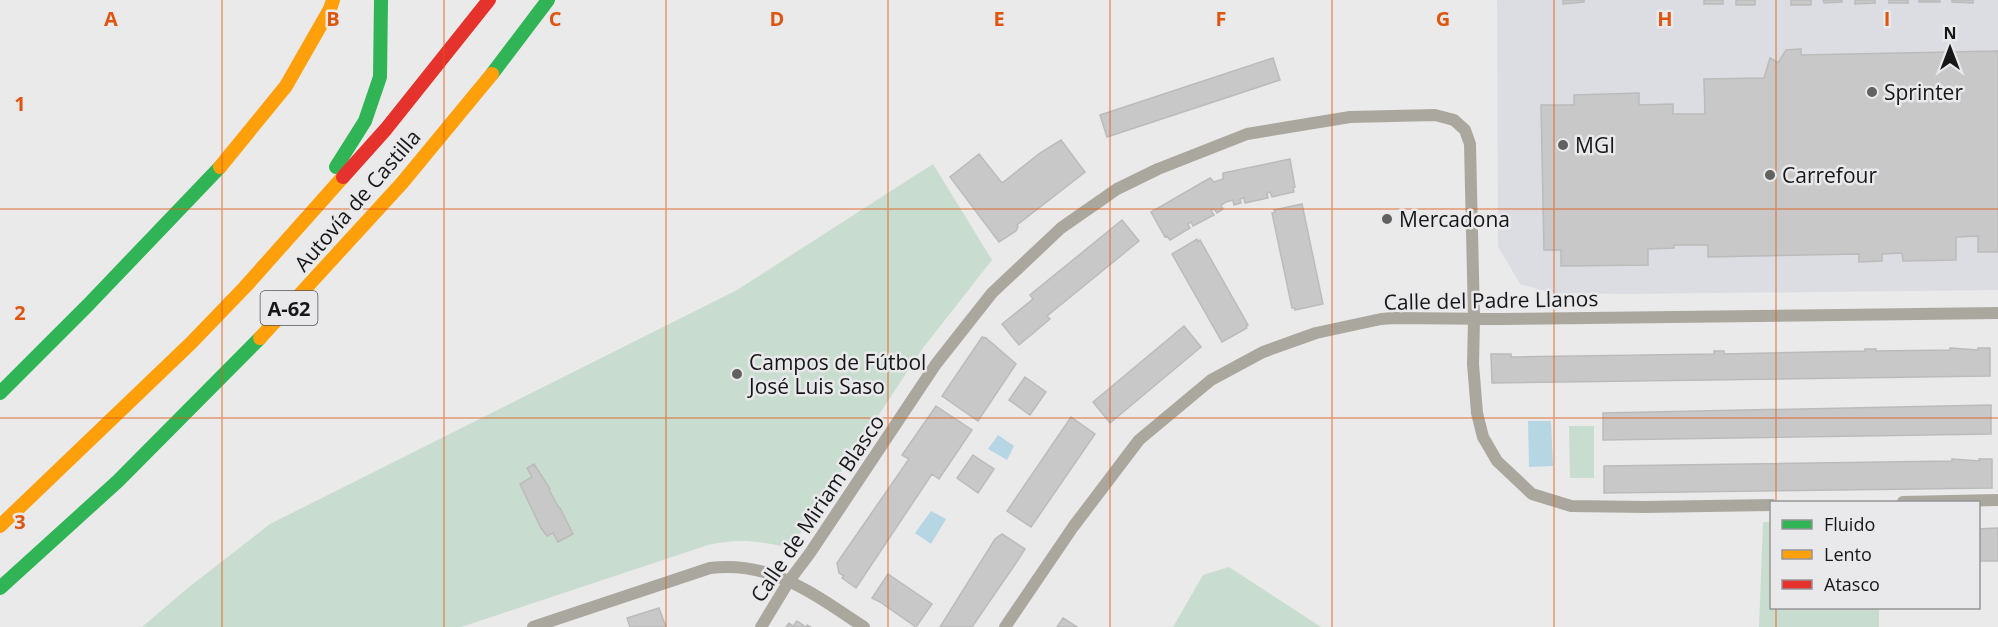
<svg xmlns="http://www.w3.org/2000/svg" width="1998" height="627" viewBox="0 0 1998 627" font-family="'Open Sans',sans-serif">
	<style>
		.built { fill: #dcdde3 }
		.green { fill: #c8dcd0 }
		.water { fill: #b6d6e3 }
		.building { fill: #c9c8c9; stroke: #bbb; stroke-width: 1.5 }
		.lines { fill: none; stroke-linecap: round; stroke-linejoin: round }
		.street { stroke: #aaa89e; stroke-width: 12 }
		.fast { stroke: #30b455; stroke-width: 14 }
		.slow { stroke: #ff9f0a; stroke-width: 14 }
		.jam { stroke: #e5322d; stroke-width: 14 }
		.grid { fill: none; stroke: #de560d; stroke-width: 1.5; stroke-opacity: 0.55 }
		.poi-dot { fill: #616162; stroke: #e9e9ec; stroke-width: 2 }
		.labels { text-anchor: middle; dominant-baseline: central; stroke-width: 5; stroke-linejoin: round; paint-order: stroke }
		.shield { fill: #e9e9ec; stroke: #565658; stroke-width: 1.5 }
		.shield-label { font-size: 20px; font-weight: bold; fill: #171718 }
		.poi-label { font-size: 21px; fill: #171718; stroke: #e9e9ec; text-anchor: start }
		.street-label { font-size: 21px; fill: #171718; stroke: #e9e9ec }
		.grid-label { font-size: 20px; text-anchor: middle; font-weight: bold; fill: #de560d; stroke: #e9e9ec; stroke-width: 5; stroke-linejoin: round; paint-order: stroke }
	</style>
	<rect width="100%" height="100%" fill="#eaeaeb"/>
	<!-- built -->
	<path class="built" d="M1497,0H1998V290L1628,294L1552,293L1520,284L1498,246Z"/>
	<!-- green -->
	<path class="green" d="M933,164L992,260L923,348L799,535L781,546C754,540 735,539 708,545L461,627H142L189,587L270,524L737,290Z
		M1569,426H1594V478H1570Z
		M1763,522H1771L1772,608H1879V627H1759Z
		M1229,567L1321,627H1173L1203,575Z"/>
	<!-- water -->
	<path class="water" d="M1528,421H1551L1553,466L1529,467Z
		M998,435L1014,446L1007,460L988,449Z
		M931,511L946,519L931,544L915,533Z"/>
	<!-- building -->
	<path class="building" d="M1563,0H1584V2L1563,4Z
		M1704,0H1723V4H1704Z
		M1736,0H1755V5H1736Z
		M1791,0H1811V5H1791Z
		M1823,0H1842V2L1824,3Z
		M1855,0H1875V3L1855,4Z
		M1889,0H1908V3H1889Z
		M1919,0H1940V2H1919Z
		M1952,0H1973V3L1952,2Z
		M1799,49H1801V55L1998,51V252H1978V236L1956,237V260L1903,261L1902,253L1882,254V261L1859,262V254L1708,257V245H1674V248L1648,249V265L1561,266V250H1544L1541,105H1574V95L1639,93V105L1673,104V114H1705L1704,79L1764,78L1770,58L1778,63L1786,50Z
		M1273,58L1280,80L1107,137L1100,115Z
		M1061,140L1085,172L1017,225L1018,227L1016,231L999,242L950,177L979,154L1002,183L1040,153Z
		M1290,159L1295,187L1293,188L1294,192L1272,197L1270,192L1267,193L1268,198L1245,203L1244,198L1240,199L1241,203L1234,205L1233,200L1226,202L1221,205L1223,209L1217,213L1214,209L1211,210L1214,215L1193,226L1191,222L1188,224L1190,228L1170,240L1167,236L1165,237L1151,212L1210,178L1214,182L1223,179V173Z
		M1302,204L1323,304L1295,310V308H1292L1272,213L1275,212L1274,210Z
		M1122,220L1139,241L1047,316L1050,319L1019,345L1002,324L1033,299L1030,295Z
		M1197,239L1198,242L1200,240L1248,325L1246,326L1247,328L1222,342L1172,254Z
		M1184,326L1201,347L1110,423L1093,402Z
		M982,337L986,338L1016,364L978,421L942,396Z
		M1950,348L1978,350V348H1990V376L1492,383L1491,354H1511V357L1714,354V351H1724V354L1865,351V349H1876V351L1950,350Z
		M1025,377L1046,392L1030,415L1009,400Z
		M1991,405V434L1603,440V413Z
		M936,406L972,430L939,479L932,474L856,588L842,578L844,576L839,573L837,563L909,459L902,455Z
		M1071,417L1095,434L1031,527L1007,511Z
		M973,455L994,469L978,493L957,478Z
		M1952,459L1980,461L1979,459H1992V488L1604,493V466L1952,461Z
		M534,464L550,489L549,490L559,508H560L573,534L558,542L553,533L547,536L541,528L520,484L532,477L527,468Z
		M1998,528V561H1978V529Z
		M1002,534L1025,549L1016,563L972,627H940L995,539Z
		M888,574L932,604L916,627L880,602L872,598Z
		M659,608L666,627H630L627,618Z
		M1063,618L1077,627H1057Z
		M797,621L806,627L807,625L811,627H786L789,623L793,626Z"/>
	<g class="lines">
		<!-- street -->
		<path class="street" d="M1903,502L1998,500
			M533,627L710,568C771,560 815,595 864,627
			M761,627L789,581L810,553L936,364L992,293L1061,228L1117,189L1158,169L1247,134L1350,117L1435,115L1454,120L1465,130L1470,144L1474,319L1473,364L1477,413L1483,437L1497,461L1532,494L1571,506L1645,507L1772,505
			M1005,627L1073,527L1139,440L1211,380L1263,352L1316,333L1381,319L1394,318L1502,319L1998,313"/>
		<!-- fast -->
		<path class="fast" d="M492,74L548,0
			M336,167L365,121L380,77L381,0
			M0,393L88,305L220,167
			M0,588L118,481L260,338"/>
		<!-- slow -->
		<path class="slow" d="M220,167L286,86L330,9L333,0
			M260,338L402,183L492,74
			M0,526L191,343L245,287L343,177"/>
		<!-- jam -->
		<path class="jam" d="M343,177L386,129L489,0"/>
	</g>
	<!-- grid -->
	<path class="grid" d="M222,0V627M444,0V627M666,0V627M888,0V627M1110,0V627M1332,0V627M1554,0V627M1776,0V502M0,209H1998M0,418H1998M1776,608V627"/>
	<!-- markers -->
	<g class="poi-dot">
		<circle cx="1872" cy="92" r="6"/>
		<circle cx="1563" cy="145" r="6"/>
		<circle cx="1770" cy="175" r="6"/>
		<circle cx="1387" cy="219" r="6"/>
		<circle cx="737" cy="374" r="6"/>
	</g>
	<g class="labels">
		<!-- shield labels -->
		<rect class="shield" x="260.5" y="291" width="57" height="34" rx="4.5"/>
		<g class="shield-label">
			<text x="289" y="308">A-62</text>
		</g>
		<!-- poi labels -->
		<g class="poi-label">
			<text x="1884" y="92">Sprinter</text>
			<text x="1575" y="145">MGI</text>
			<text x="1782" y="175">Carrefour</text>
			<text x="1399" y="219">Mercadona</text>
			<text x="749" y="362">Campos de Fútbol<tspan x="749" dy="24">José Luis Saso</tspan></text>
		</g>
		<!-- street labels -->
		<g class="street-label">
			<text transform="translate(357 200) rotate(-49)">Autovía de Castilla</text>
			<text transform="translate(1491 300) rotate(-1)">Calle del Padre Llanos</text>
			<text transform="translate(817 508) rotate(-56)">Calle de Miriam Blasco</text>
		</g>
	</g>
	<g class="grid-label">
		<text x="111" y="26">A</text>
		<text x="333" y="26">B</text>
		<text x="555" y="26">C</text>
		<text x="777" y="26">D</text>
		<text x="999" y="26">E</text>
		<text x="1221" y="26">F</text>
		<text x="1443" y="26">G</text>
		<text x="1665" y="26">H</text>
		<text x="1887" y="26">I</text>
		<text x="20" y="111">1</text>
		<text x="20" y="320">2</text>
		<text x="20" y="529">3</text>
	</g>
	<!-- legend -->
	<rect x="1770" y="501" width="210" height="108" fill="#e9e9ec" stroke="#959597" stroke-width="1.5"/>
	<rect x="1782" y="520" width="30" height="9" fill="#30b455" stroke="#959597" stroke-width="1.5"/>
	<text x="1824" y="531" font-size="18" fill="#171718">Fluido</text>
	<rect x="1782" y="550" width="30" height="9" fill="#ff9f0a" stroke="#959597" stroke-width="1.5"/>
	<text x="1824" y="561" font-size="18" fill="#171718">Lento</text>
	<rect x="1782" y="580" width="30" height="9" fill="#e5322d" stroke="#959597" stroke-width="1.5"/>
	<text x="1824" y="591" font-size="18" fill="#171718">Atasco</text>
	<!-- north arrow -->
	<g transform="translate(1950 48)" stroke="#e9e9ec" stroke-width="4.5" paint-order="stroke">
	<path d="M0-4.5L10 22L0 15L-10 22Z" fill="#171718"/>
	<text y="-9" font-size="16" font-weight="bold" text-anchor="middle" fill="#171718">N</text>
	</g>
</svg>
